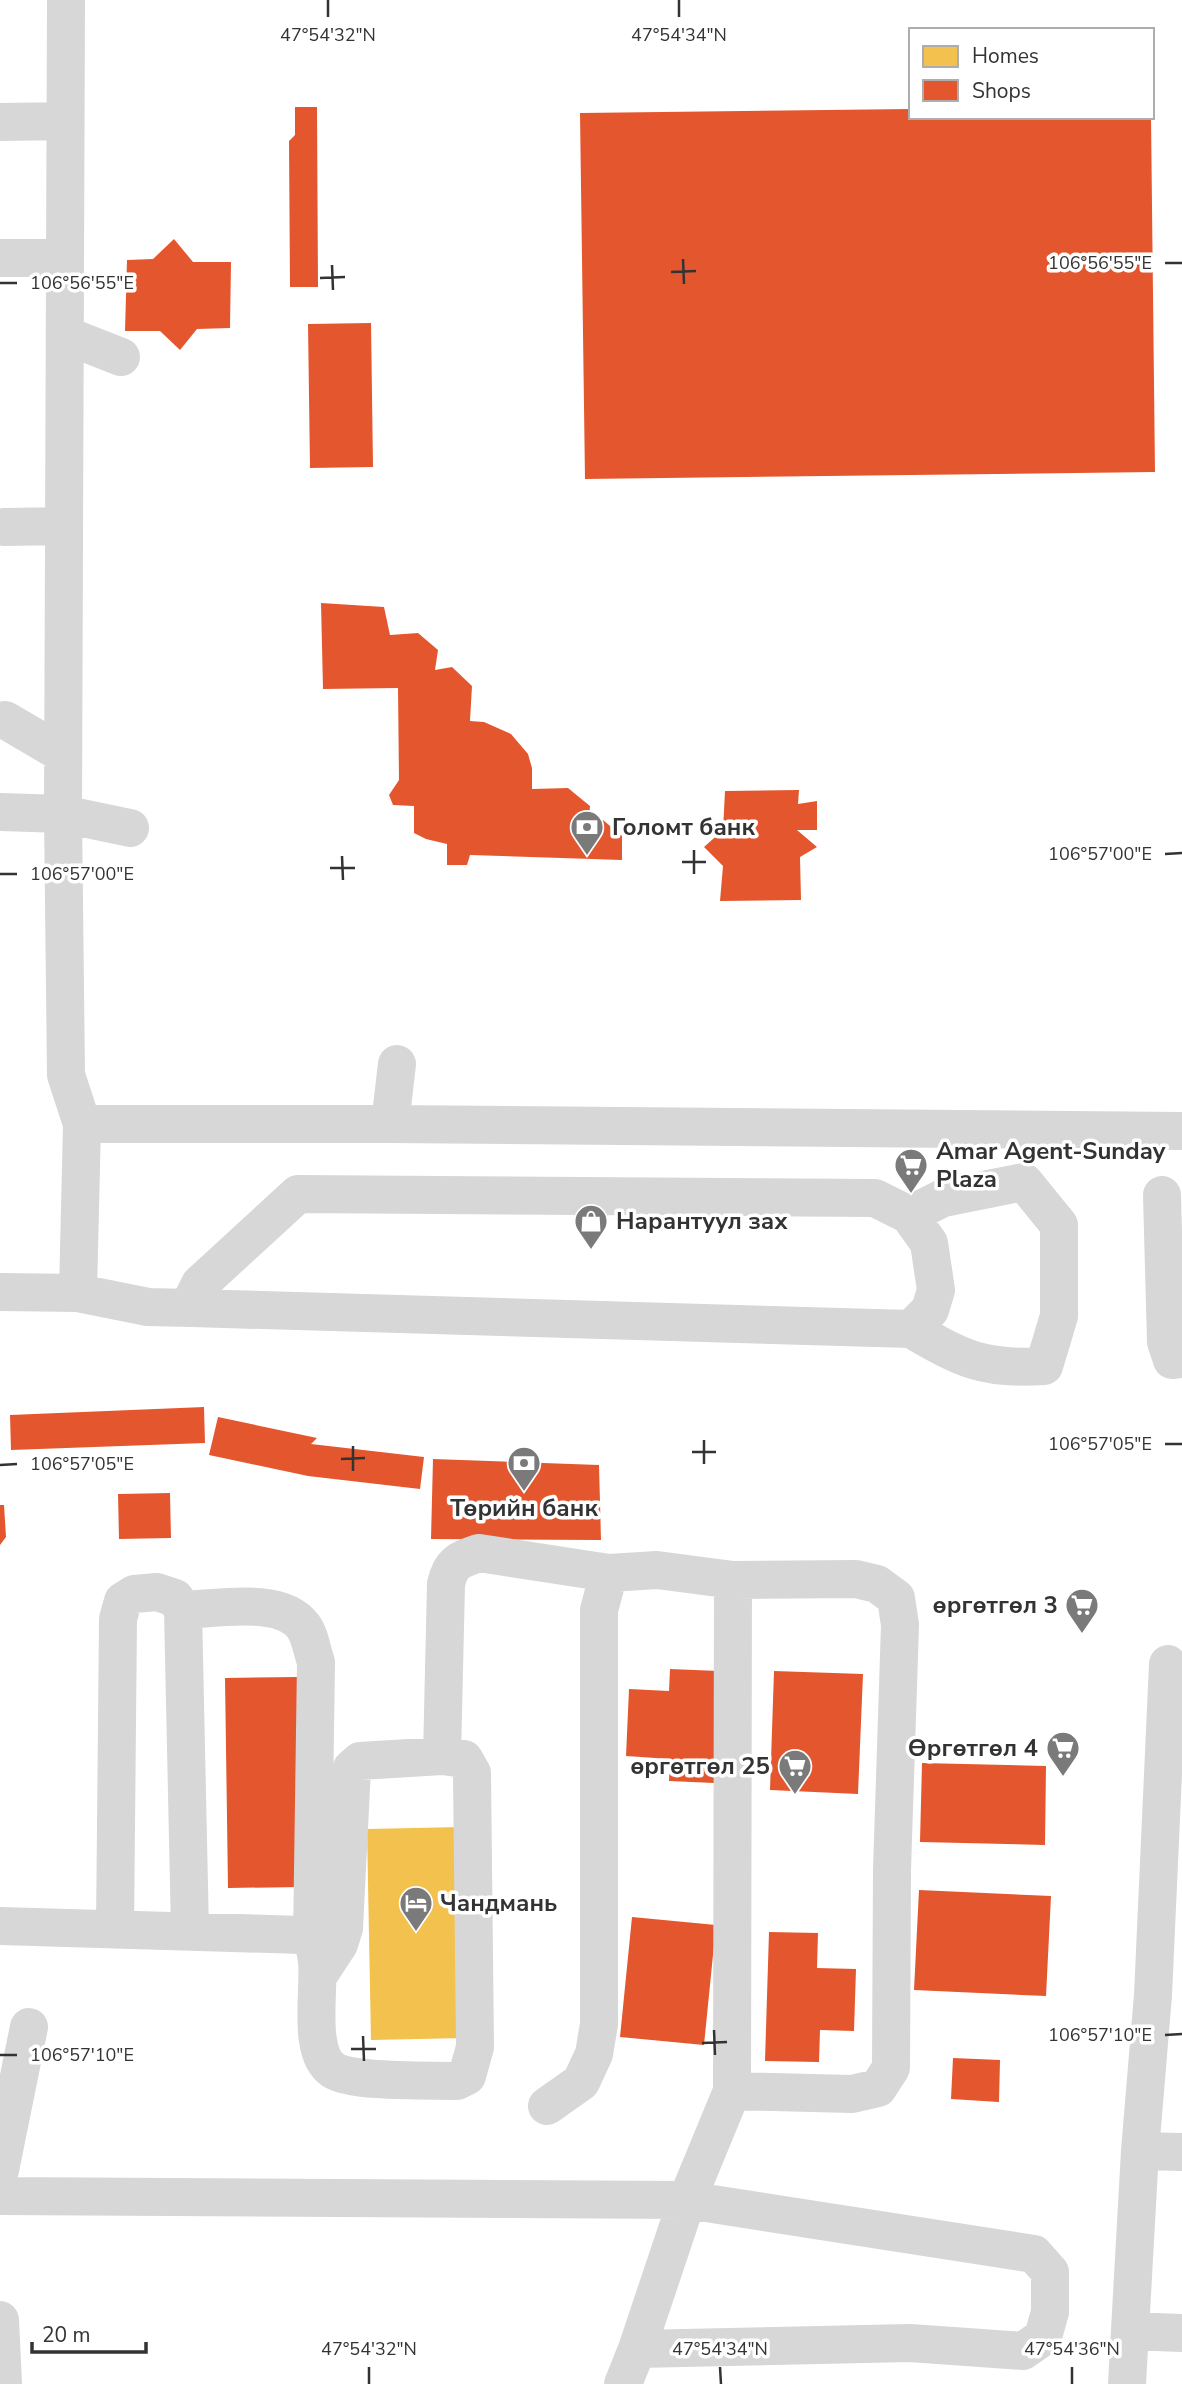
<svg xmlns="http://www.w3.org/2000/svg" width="1182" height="2384" viewBox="0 0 1182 2384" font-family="'Nunito Sans',sans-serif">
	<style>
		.homes { fill: #f2c14e }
		.shops { fill: #e4572e }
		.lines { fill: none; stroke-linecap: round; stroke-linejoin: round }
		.minor { stroke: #d7d7d7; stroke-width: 38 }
		.ticks { fill: none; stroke: #333; stroke-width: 2.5 }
		.labels { text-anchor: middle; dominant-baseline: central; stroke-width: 7; stroke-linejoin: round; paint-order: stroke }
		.poi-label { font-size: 24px; font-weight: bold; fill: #333; stroke: #fff; text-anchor: start }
		.ticks-label { font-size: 18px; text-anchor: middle; fill: #333; stroke: #fff; stroke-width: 7; stroke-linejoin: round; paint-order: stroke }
	</style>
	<rect width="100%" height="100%" fill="#fff"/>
	<!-- homes -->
	<path class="homes" d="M461,1827L465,2038L371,2040L367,1829Z"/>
	<!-- shops -->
	<path class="shops" d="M295,107H317L318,287H290L289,141L295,135Z
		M911,109V117H1151L1155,472L585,479L580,113Z
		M174,239L193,262H231L230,328L197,329L180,350L160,331H125L127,260L153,259Z
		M371,323L373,467L310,468L308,324Z
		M321,603L384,607L390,635L418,633L438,650L435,670L452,667L472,686L470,721L484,722L511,734L528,754L532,768V789L568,788L590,806L589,820H603L622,836V860L470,855L467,865H447V844L426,839L414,833V806L393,805L389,795L399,780L398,688L323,689Z
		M799,790L798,804L817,801V830H797L817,847L800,857L801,900L720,901L723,866L704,847L723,830L725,791Z
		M204,1407L205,1443L11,1450L10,1415Z
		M218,1417L317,1438L311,1444L424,1457L420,1489L308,1476L209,1455Z
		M433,1459L599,1465L601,1540L431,1539Z
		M170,1493L171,1538L119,1539L118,1494Z
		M0,1505H4L6,1537L0,1545Z
		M670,1669L719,1671L714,1783L669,1781L670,1759L626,1756L629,1689L669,1691Z
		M774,1671L863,1674L858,1794L770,1790Z
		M298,1677L302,1887L228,1888L225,1678Z
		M922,1763L1046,1766L1045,1845L920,1842Z
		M919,1890L1051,1896L1046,1996L914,1990Z
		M632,1917L716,1925L704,2045L620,2037Z
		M769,1932L818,1933L817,1968L856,1969L854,2031L820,2030L819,2062L765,2061Z
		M953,2058L1000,2060L999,2102L951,2099Z"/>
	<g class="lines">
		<!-- minor -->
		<path class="minor" d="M0,122L65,121
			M1,258H65
			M65,335L121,357
			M4,527L64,526
			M5,720L63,754
			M0,812L63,814L66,0
			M130,828L63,814L66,1075L82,1124H390L1182,1131
			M390,1124L397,1064
			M1162,1195L1166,1342L1172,1360L1182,1359
			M909,1215L943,1198L1024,1182L1059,1225V1316L1044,1366C984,1370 962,1359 911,1329
			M0,1292L78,1293L148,1307L192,1308L911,1329L930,1310L936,1290L929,1243L909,1215L875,1198L298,1194L200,1284L194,1296L192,1308
			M78,1293L82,1124
			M183,1610C216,1609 281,1596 303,1626C310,1635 312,1651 316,1662L312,1941
			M442,1756L446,1584C451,1562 459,1560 479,1553L609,1573
			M0,1926L302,1935C305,1937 309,1938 311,1941C315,1945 316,1955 317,1961C320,1990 307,2053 333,2070C353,2083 430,2080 457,2081L467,2076L475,2047L472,1773L464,1759L442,1756L360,1761L352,1768L344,1928L339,1944L318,1976
			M115,1929L118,1619L123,1601L134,1594L157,1592L175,1598L183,1610L190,1931
			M547,2106L581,2082L594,2054L599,2024V1610L609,1573L657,1570L733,1580L856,1579L877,1584L896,1598L900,1625L892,1870L891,2068L878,2088L852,2094L732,2091
			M1140,2151L1182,2152
			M0,2170L29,2027
			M0,2196L687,2200L1034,2254L1050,2272V2312L1043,2337L1023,2351L910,2343L637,2349
			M0,2320L3,2384
			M1130,2331L1182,2333
			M623,2384L637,2349L687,2200L732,2091L733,1580
			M1127,2384L1140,2151L1153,1995L1168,1664"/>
	</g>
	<!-- ticks -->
	<path class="ticks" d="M328,0V17M679,0V17M683,259L684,284M1165,263H1182M332,265L333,290M671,272L696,271M320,278L345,277M0,283H17M694,850V874M1165,854L1182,853M342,856L343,880M682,862H706M330,868H355M0,874H17M704,1440V1464M1165,1444H1182M353,1446V1471M692,1452H716M341,1459L365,1458M0,1465L17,1464M714,2030L715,2055M1165,2035L1182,2034M363,2036L364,2061M702,2043L727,2042M351,2049H376M0,2055H17M369,2367V2384M720,2367L721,2384M1072,2367V2384"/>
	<!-- icons -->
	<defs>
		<symbol id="bank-pin" viewBox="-11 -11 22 30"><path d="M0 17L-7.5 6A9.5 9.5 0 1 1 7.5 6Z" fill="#7a7a7a" stroke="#fff"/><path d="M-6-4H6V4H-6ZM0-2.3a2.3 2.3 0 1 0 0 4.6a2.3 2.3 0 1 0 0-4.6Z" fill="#fff"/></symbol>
		<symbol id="supermarket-pin" viewBox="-11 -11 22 30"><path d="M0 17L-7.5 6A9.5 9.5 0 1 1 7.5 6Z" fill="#7a7a7a" stroke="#fff"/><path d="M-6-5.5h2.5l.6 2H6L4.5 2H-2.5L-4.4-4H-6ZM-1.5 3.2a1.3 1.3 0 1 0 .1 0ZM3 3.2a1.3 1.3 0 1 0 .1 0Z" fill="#fff"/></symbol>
		<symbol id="shop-pin" viewBox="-11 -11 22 30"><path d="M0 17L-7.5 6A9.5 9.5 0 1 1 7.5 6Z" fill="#7a7a7a" stroke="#fff"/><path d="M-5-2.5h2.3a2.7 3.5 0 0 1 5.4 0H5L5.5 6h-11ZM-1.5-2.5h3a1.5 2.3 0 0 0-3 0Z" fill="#fff"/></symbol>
		<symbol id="hotel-pin" viewBox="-11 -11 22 30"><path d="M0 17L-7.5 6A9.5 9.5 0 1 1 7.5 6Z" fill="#7a7a7a" stroke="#fff"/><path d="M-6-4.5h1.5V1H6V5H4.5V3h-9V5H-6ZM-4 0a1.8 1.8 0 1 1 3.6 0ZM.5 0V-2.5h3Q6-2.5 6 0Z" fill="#fff"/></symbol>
	</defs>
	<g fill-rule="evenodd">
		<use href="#bank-pin" x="568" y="808" width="38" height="52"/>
		<use href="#supermarket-pin" x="892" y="1146" width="38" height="52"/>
		<use href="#shop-pin" x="572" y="1202" width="38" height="52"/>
		<use href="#bank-pin" x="505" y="1444" width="38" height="52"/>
		<use href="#supermarket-pin" x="1063" y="1586" width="38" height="52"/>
		<use href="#supermarket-pin" x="1044" y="1729" width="38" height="52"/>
		<use href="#supermarket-pin" x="776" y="1747" width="38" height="52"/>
		<use href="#hotel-pin" x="397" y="1884" width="38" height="52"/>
	</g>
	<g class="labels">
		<!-- poi labels -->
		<g class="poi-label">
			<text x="612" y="827">Голомт банк</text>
			<text x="936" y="1151">Amar Agent-Sunday<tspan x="936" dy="28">Plaza</tspan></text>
			<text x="616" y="1221">Нарантуул зах</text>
			<text x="524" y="1508" text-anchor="middle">Төрийн банк</text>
			<text x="1058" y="1605" text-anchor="end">өргөтгөл 3</text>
			<text x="1038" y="1748" text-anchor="end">Өргөтгөл 4</text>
			<text x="770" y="1766" text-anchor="end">өргөтгөл 25</text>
			<text x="440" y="1903">Чандмань</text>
		</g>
	</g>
	<g class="ticks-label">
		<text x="328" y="41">47°54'32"N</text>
		<text x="679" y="41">47°54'34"N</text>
		<text x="1100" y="269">106°56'55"E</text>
		<text x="82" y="289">106°56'55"E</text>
		<text x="1100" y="860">106°57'00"E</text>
		<text x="82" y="880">106°57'00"E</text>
		<text x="1100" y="1450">106°57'05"E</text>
		<text x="82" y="1470">106°57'05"E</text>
		<text x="1100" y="2041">106°57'10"E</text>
		<text x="82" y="2061">106°57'10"E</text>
		<text x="369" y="2355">47°54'32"N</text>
		<text x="720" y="2355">47°54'34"N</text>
		<text x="1072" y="2355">47°54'36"N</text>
	</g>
	<!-- legend -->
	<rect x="909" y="28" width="245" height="91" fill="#ffffff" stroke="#adadad" stroke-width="2"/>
	<rect x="923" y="46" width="35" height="21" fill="#f2c14e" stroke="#adadad" stroke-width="2"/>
	<text x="972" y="63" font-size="21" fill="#333333">Homes</text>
	<rect x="923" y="80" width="35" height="21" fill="#e4572e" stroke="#adadad" stroke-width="2"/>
	<text x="972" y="98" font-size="21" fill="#333333">Shops</text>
	<!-- scale -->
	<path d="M32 2342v10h114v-10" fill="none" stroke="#333333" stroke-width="3.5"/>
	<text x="42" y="2342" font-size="21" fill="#333333" stroke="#ffffff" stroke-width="5" paint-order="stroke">20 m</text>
</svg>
